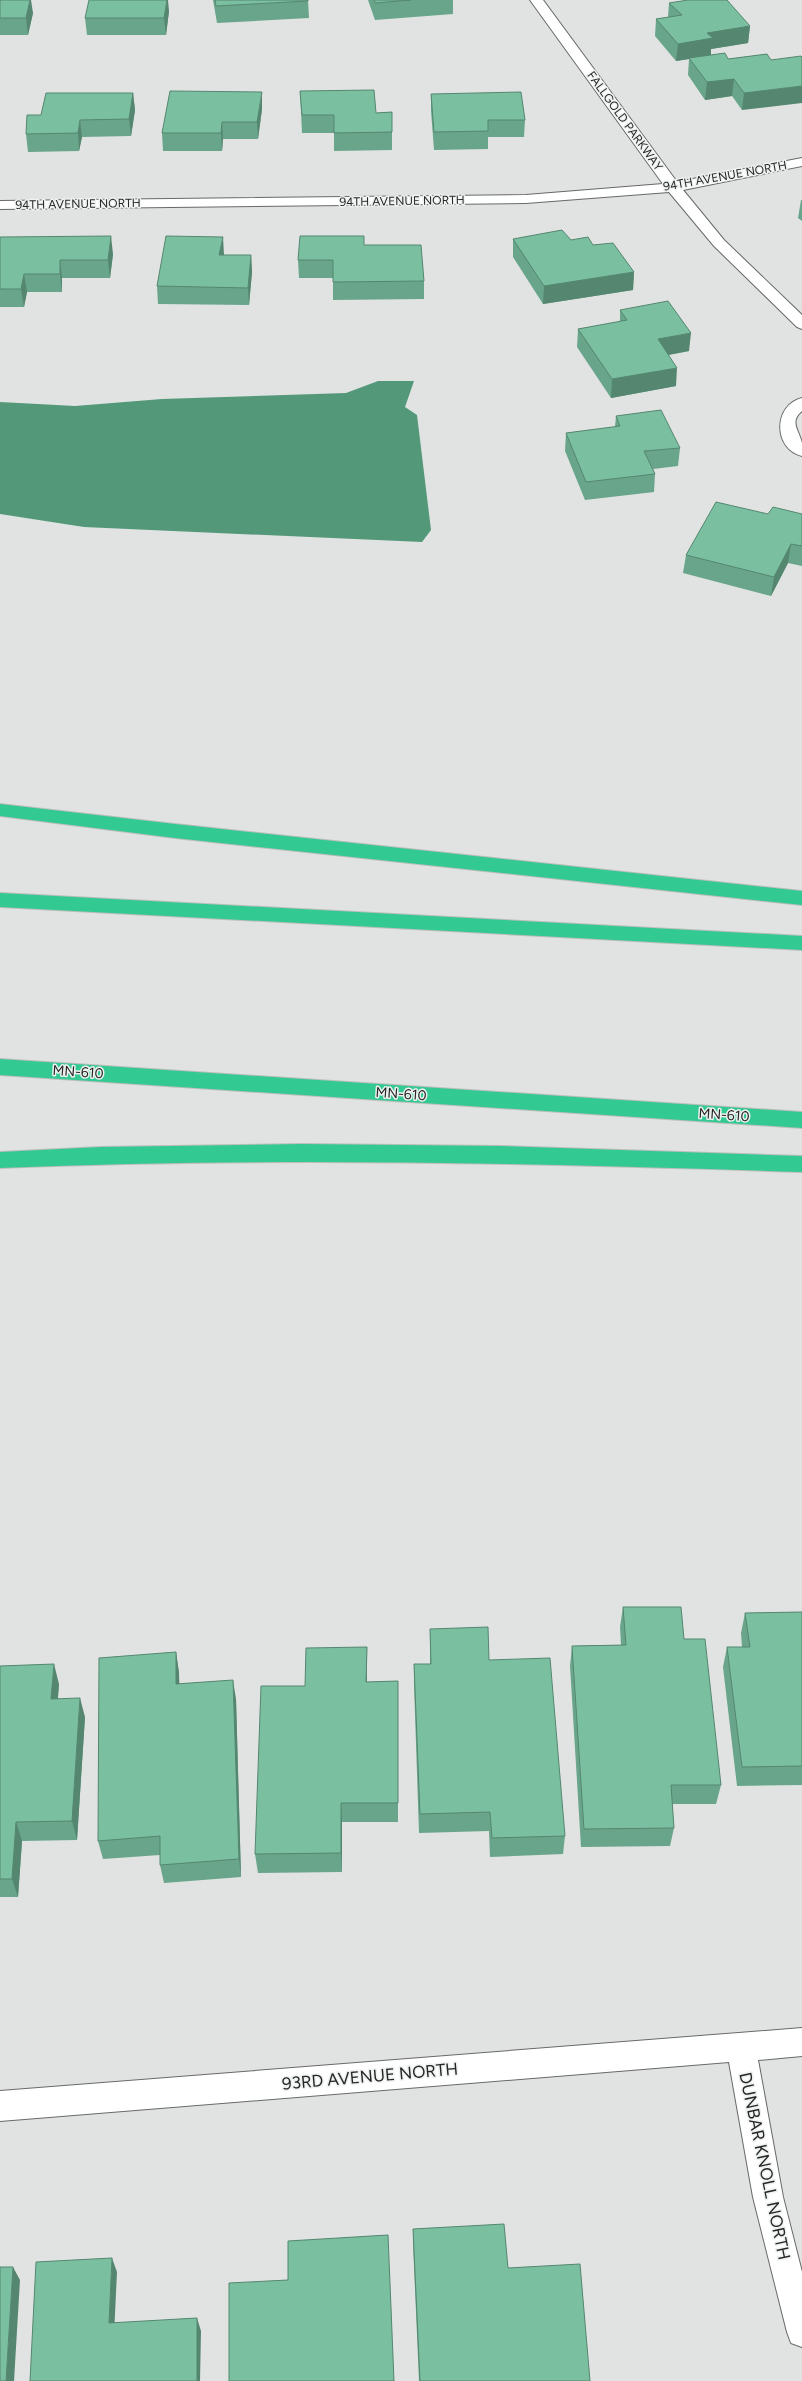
<svg xmlns="http://www.w3.org/2000/svg" width="802" height="2381" viewBox="0 0 802 2381" font-family="Figtree,sans-serif">
	<style>
		.water { fill: #539879 }
		.lines { fill: none; stroke-linecap: round; stroke-linejoin: round }
		.street-casing { stroke: #676a69; stroke-width: 2 }
		.highway-casing { stroke: #bdbebd; stroke-width: 2 }
		.street { fill: #fff; fill-rule: evenodd }
		.highway { fill: #33c992; fill-rule: evenodd }
		.wall { fill: #69a58a }
		.shaded-wall { fill: #558670 }
		.building { fill: #7ac0a0; stroke: #558670 }
		.labels { text-anchor: middle; dominant-baseline: central; stroke-width: 3; stroke-linejoin: round; paint-order: stroke }
		.far-street-label { font-size: 12px; fill: #242524; stroke: #edf1ef }
		.street-label { font-size: 14px; fill: #242524; stroke: #edf1ef }
		.near-street-label { font-size: 17px; fill: #242524; stroke: #edf1ef }
	</style>
	<rect width="100%" height="100%" fill="#e0e3e2"/>
	<!-- water -->
	<path class="water" d="M378,381H414L405,407L417,415L431,530L422,542L84,527L0,514V402L75,406L162,399L346,393Z"/>
	<g class="lines">
		<defs>
			<path id="street" d="M530,0H543L677,182L802,158V166L683,190L724,240L802,315V329L797,327L714,246L669,192L526,203L0,209V201L526,195L663,184Z
				M802,398V411C789,422 799,430 802,443C802,447 802,452 802,456C773,449 773,405 802,398Z
				M802,2028V2056L758,2060L783,2197L802,2272V2347L791,2343L787,2332L753,2197L729,2062L0,2121V2091Z"/>
			<path id="highway" d="M0,804L175,824L802,891V905L175,838L0,816Z
				M0,893L802,936V950L0,907Z
				M0,1059L802,1112V1128L0,1075Z
				M301,1144L501,1146L802,1156V1172C534,1163 268,1157 0,1168V1152L100,1147Z"/>
		</defs>
		<!-- street casing -->
		<use href="#street" class="street-casing"/>
		<!-- highway casing -->
		<use href="#highway" class="highway-casing"/>
		<!-- street -->
		<use href="#street" class="street"/>
		<!-- highway -->
		<use href="#highway" class="highway"/>
	</g>
	<!-- wall -->
	<path class="wall" d="M0,0L33,13L28,35H0Z
		M213,0H308L309,18L217,23Z
		M368,0H453V14L375,20Z
		M669,3L750,26L748,43L711,49V55L728,59L767,54L742,110L732,96L705,100L688,75L689,59L676,61L655,36L656,19L668,17Z
		M169,11L166,35H87L85,18Z
		M300,91L376,113L392,112V150L334,151V133H302Z
		M133,93L135,110L131,136L82,137L79,151L28,152L26,134L41,115Z
		M431,94L525,120L524,137H488V149L434,150L431,111Z
		M262,109L258,139H223L222,151H163L162,133Z
		M801,200H802V221L798,218Z
		M0,237L113,254L110,278H62V292H27L24,307H0Z
		M513,239L571,240L593,245L634,272L633,290L543,304L513,257Z
		M364,245L424,281V299L333,300V278H299L298,260Z
		M224,255H251L252,272L249,305L158,304L157,286Z
		M620,310L689,351L669,355L676,386L611,398L577,347L578,329L620,322Z
		M616,416L680,448L678,466L653,469L655,474L654,492L585,500L565,451L566,433L615,427Z
		M768,514H802V566L788,563L771,596L683,573L686,555Z
		M623,1607L684,1639L721,1785L716,1804H672L674,1828L670,1846L581,1847L570,1666L572,1646L621,1645L620,1627Z
		M802,1612V1785L737,1786L723,1667L727,1647H742L741,1633L745,1613Z
		M430,1629L489,1660L565,1836L563,1854L490,1857L489,1831L419,1833L414,1684V1664H430Z
		M367,1647V1682L398,1681V1822H342V1872L258,1873L255,1854L305,1686Z
		M176,1652L179,1673V1684L236,1699L241,1877L164,1883L160,1865V1855L103,1859L98,1841Z
		M0,1666L59,1684L58,1698L85,1717L77,1840L22,1841L18,1897H0Z
		M413,2229L508,2268L590,2381H419L413,2243Z"/>
	<!-- shaded-wall -->
	<path class="shaded-wall" d="M30,0H31L33,13L28,35L26,18Z
		M167,0H168L169,11L166,35L164,18Z
		M750,26L748,43L711,49V55L689,58V59L676,61L678,44L707,33Z
		M734,79L732,96L705,100L707,82Z
		M802,86V103L742,110L744,93Z
		M262,92V109L258,139L257,122Z
		M133,93L135,110L131,136L129,119Z
		M80,120L82,137L79,151L78,133Z
		M222,122L223,139L222,151L221,133Z
		M111,236L113,254L110,278L108,260Z
		M223,237L224,255H219Z
		M251,255L252,272L249,305L248,288Z
		M60,260L62,278V292L60,274Z
		M634,272L633,290L543,304L544,286Z
		M24,274L27,292L24,307L21,289Z
		M691,333L689,351L656,357L658,339Z
		M677,368L676,386L611,398L612,379Z
		M791,544L788,563L771,596L774,577Z
		M367,1647V1702L366,1682Z
		M176,1652L179,1673L180,1704L176,1684Z
		M54,1664L59,1684L56,1718L51,1699Z
		M233,1680L236,1699L241,1877L239,1859Z
		M80,1698L85,1717L77,1840L72,1821Z
		M341,1803L342,1822V1872L341,1853Z
		M16,1822L22,1841L18,1897L12,1879Z
		M112,2258L117,2272L114,2335L109,2323Z
		M13,2267L20,2280L14,2381H6Z
		M197,2318L201,2331L200,2381H197Z"/>
	<!-- building -->
	<path class="building" d="M0,0H30L26,18H0Z
		M89,0H167L164,18H85Z
		M215,0H308V1L216,6Z
		M374,0H411L375,3Z
		M688,0H727L750,26L707,33L713,38L678,44L656,19L682,15L669,3Z
		M725,53L728,59L767,54L771,60L801,56L802,57V86L744,93L734,79L707,82L689,58Z
		M374,90L376,113L392,112V132L334,133V115H302L300,91Z
		M170,91L262,92L257,122H222L221,133H162Z
		M521,92L525,120H488V131L434,132L431,94Z
		M46,93H133L129,119L80,120L78,133L26,134L27,115H41Z
		M562,230L571,240L588,237L593,245L613,243L634,272L544,286L513,239Z
		M111,236L108,260H60V274H24L21,289H0V237Z
		M166,236L223,237L219,255H251L248,288L157,286Z
		M300,236H364V245H421L424,281L333,282V260H298Z
		M668,301L691,333L658,339L677,368L612,379L578,329L627,320L620,310Z
		M661,410L680,448L644,451L655,474L586,482L566,433L620,426L616,416Z
		M716,502L768,514L773,507L802,514V546L791,544L774,577L686,555Z
		M623,1607H681L684,1639H705L721,1785H671L674,1828L584,1829L572,1646L626,1645Z
		M802,1612V1766L742,1767L727,1647H750L745,1613Z
		M488,1627L489,1660L550,1658L565,1836L492,1838L490,1812L420,1814L414,1664H431L430,1629Z
		M367,1647L366,1682L398,1681V1803H341V1853L255,1854L261,1686H305L306,1648Z
		M176,1652V1684L233,1680L239,1859L160,1865V1836L98,1841L99,1658Z
		M54,1664L51,1699L80,1698L72,1821L16,1822L12,1879H0V1666Z
		M504,2224L508,2268L580,2264L590,2381H420L413,2229Z
		M388,2235L394,2381H229V2283L288,2280V2241Z
		M112,2258L109,2323L197,2318V2381H30L36,2262Z
		M0,2267H13L6,2381H0Z"/>
	<g class="labels">
		<!-- far-street labels -->
		<g class="far-street-label">
			<text transform="translate(625 121) rotate(54)">FALLGOLD PARKWAY</text>
			<text transform="translate(725 176) rotate(-10)">94TH AVENUE NORTH</text>
			<text transform="translate(402 201) rotate(-1)">94TH AVENUE NORTH</text>
			<text transform="translate(78 204) rotate(-1)">94TH AVENUE NORTH</text>
		</g>
		<!-- street labels -->
		<g class="street-label">
			<text transform="translate(78 1072) rotate(4)">MN-610</text>
			<text transform="translate(401 1094) rotate(4)">MN-610</text>
			<text transform="translate(724 1115) rotate(4)">MN-610</text>
		</g>
		<!-- near-street labels -->
		<g class="near-street-label">
			<text transform="translate(370 2076) rotate(-5)">93RD AVENUE NORTH</text>
			<text transform="translate(765 2166) rotate(78)">DUNBAR KNOLL NORTH</text>
		</g>
	</g>
</svg>
